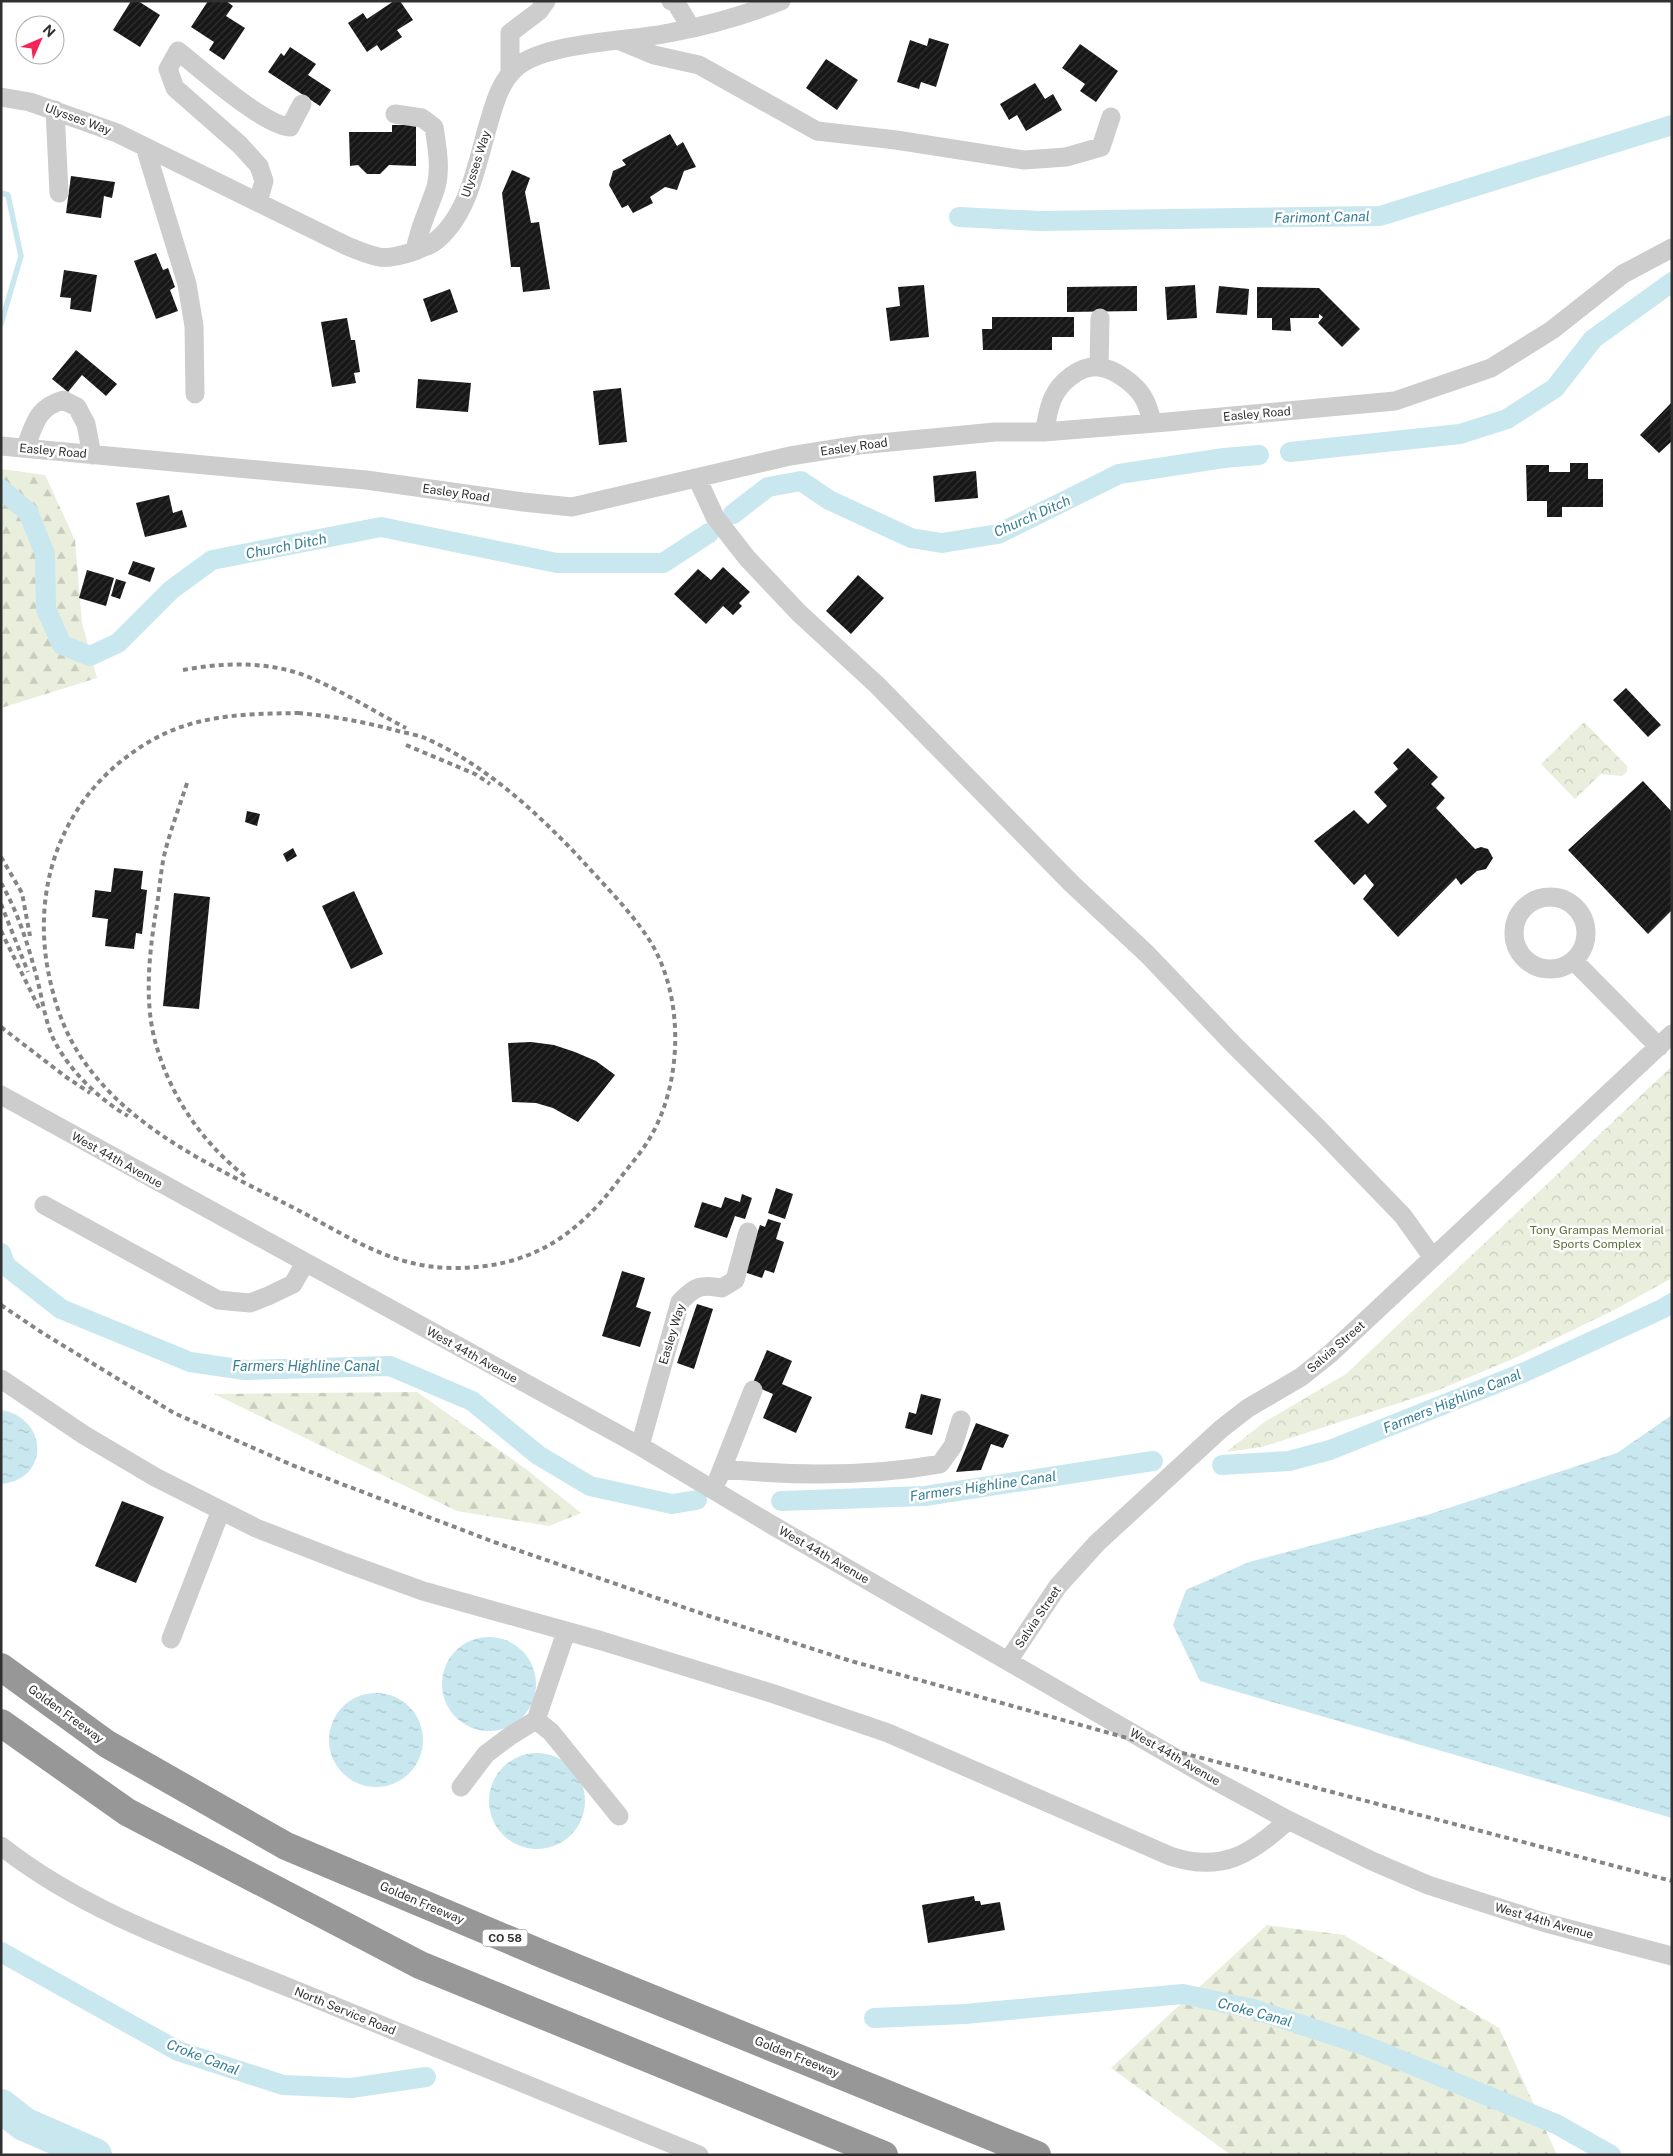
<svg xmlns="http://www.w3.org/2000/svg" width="1673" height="2156" viewBox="0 0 1673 2156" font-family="'Public Sans',sans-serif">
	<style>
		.forest { fill: url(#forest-firs) }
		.park { fill: url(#park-crowns) }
		.water { fill: url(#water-ripples) }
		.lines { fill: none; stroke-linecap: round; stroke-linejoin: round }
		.stream { stroke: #c8e7ef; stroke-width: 5.5 }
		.canal { stroke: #c8e7ef; stroke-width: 20 }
		.river { stroke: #c8e7ef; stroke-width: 34 }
		.building { fill: url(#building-hatch) }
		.minor { stroke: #cdcdcd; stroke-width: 19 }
		.highway { stroke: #979797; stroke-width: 28 }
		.rail { stroke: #858585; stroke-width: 4; stroke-dasharray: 5 4; stroke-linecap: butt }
		.labels { text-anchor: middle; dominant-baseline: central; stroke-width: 5; stroke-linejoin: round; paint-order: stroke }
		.shield { fill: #fff; stroke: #6e6e6e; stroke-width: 1 }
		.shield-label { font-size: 11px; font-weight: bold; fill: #303030 }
		.street-label { font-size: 12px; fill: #303030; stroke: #fff }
		.park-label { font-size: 12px; fill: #5c7039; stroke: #fff }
		.water-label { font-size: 14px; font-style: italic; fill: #347e93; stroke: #fff }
	</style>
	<defs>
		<pattern id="forest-firs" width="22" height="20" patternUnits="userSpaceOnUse" patternTransform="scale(1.25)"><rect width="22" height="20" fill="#e9eedd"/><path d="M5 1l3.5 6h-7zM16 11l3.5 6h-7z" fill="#c8ccbe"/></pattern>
		<pattern id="park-crowns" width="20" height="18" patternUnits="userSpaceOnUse" patternTransform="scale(1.25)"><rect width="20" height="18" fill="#e9eedd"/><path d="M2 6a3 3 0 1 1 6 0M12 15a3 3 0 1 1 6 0" fill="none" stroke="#c8ccbe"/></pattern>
		<pattern id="water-ripples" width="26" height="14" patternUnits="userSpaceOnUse" patternTransform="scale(1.25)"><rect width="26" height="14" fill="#c8e7ef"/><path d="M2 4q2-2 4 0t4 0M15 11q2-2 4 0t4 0" fill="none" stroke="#acc6cd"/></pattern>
		<pattern id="building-hatch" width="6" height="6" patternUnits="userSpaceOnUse" patternTransform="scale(1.25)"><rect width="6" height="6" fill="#171717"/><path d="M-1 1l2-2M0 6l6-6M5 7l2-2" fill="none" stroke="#303030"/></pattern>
	</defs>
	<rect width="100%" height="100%" fill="#fff"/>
	<!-- forest -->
	<path class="forest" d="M1,469L45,475L75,540L82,623L97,678L1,708Z
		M417,1392L526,1469L581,1513L549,1526L457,1511L214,1394Z
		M1267,1925L1344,1935L1499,2028L1557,2155H1231L1111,2068Z"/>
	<!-- park -->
	<path class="park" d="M1584,722L1627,766V772L1622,776L1601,774L1575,799L1541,764Z
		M1672,1066V1278L1616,1309L1515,1358L1436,1391L1262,1447L1226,1452L1266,1421L1346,1374Z"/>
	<!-- water -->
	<path class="water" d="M1,1410C49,1418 50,1480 1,1484Z
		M1672,1415V1818L1200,1681L1173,1625L1186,1590L1249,1562L1427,1515L1617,1453Z
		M442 1684a47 47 0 1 1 94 0a47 47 0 1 1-94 0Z
		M329 1740a47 47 0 1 1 94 0a47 47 0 1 1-94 0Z
		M489 1801a48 48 0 1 1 96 0a48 48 0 1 1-96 0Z"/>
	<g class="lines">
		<!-- stream -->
		<path class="stream" d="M1,193L8,195L21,256L1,324"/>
		<!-- canal -->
		<path class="canal" d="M959,217L1040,221L1380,216L1672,125
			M1290,452L1460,434L1507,419L1555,388L1593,339L1672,282
			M1,489L28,512L45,554L46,609L62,645L90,656L118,643L171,590L212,560L381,527L557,563H663L709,533
			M733,514L768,487L801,481L829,500L911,538L942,543L998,534L1119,474L1224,458L1259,455
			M1,1253L6,1266L61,1309L190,1362L245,1370L390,1366L472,1401L538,1455L590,1486L672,1504L697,1500
			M1222,1465L1289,1461L1330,1450L1525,1372L1662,1309L1672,1303
			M781,1501L925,1496L1153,1461
			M1,1952L178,2051L283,2085L351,2088L426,2077
			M874,2018L965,2014L1183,1994L1253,2009L1366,2046L1556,2124L1611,2155"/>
		<!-- river -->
		<path class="river" d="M1,2106L24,2124L95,2155"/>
	</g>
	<!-- building -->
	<path class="building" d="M131,1H138L160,15L140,47L113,30Z
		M208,1H226L233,6L226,16L245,28L224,60L209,50L214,42L191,27Z
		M394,1H400L413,20L397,30L402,37L381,51L377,45L367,52L348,23L363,13L367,19Z
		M929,38L949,44L936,87L921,82L919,89L897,82L910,40L927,46Z
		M1080,44L1118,71L1096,102L1080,91L1085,84L1062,68Z
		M290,47L316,64L308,75L331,90L320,106L268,72L281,53L284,56Z
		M826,59L858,80L837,110L806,88Z
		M1035,83L1045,99L1053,94L1062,110L1026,131L1017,115L1009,120L1000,104Z
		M392,125H416V166L389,165L380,174H367L358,165L350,166L349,132H392Z
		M670,134L677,146L683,142L696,167L684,171L677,190L665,187L650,197L653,203L633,213L628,205L622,208L609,185L613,171L626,165L622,160Z
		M512,170L530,178L525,192L531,223L539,222L550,289L523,292L520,267H511L502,193Z
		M71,176L115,182L112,198L104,196L101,218L66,213Z
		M156,253L163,270L168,268L175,287L170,290L178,311L156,319L134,261Z
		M64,270L97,275L91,312L70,309L71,298L60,297Z
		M924,285L929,337L890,341L886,308L900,306L898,287Z
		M1195,285L1197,318L1167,320L1165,287Z
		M1137,286V311L1067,312V287Z
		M1219,286L1249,289L1247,315L1216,313Z
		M1257,287L1319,288L1360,329L1342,347L1318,323L1323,317L1319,314V318H1290L1291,331L1272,330V318H1257Z
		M450,289L458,312L431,322L423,299Z
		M992,317H1074V337H1052V350H983L982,329H992Z
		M347,318L351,340H355L360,372L354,373L356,383L332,387L321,322Z
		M76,350L117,384L106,396L82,375L68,392L52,379Z
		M418,379L471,383L468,412L416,408Z
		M621,388L627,442L599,445L593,391Z
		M1672,402V441L1659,453L1640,435Z
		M1570,463H1588V479H1603V507H1562V517H1547V501H1527L1526,465H1549V472H1570Z
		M976,471L978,498L935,502L933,476Z
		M169,495L173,513L182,510L187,527L145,537L136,503Z
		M133,561L155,568L150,582L128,574Z
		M723,567L750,592L739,603L742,606L733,615L723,606L706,624L674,594L698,569L711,580Z
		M87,570L114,578L106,606L79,598Z
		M858,575L884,598L851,634L826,611Z
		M116,579L126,582L120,599L111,596Z
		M1626,688L1661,725L1648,737L1613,700Z
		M1408,748L1438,777L1431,784L1445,798L1436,808L1475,849L1481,847L1488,849L1493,858L1486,869L1477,871L1461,885L1456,878L1398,937L1363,899L1374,885L1365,874L1354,885L1314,841L1354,810L1368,824L1387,806L1374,792L1398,769L1393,763Z
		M1643,781L1672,812V910L1648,934L1568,850Z
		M247,811L260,814L257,826L245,822Z
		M293,848L297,856L287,862L283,854Z
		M114,868L143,871L141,889L147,890L142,934L136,933L134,949L105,946L108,919L92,917L95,890L111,892Z
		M354,891L383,954L351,969L322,906Z
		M174,893L210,897L199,1009L163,1006Z
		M531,1042L554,1045L575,1052L596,1061L615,1075L578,1122L553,1108L536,1103L512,1102L508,1043Z
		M776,1188L793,1194L785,1219L768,1213Z
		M742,1194L752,1198L745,1219L735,1216L727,1238L694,1227L702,1202L721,1208L725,1197L740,1202Z
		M768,1219L781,1223L776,1239L784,1242L774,1273L765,1270L762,1278L744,1272L760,1225L765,1227Z
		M622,1271L645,1278L636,1307L651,1312L640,1347L602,1336Z
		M697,1304L713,1309L694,1369L677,1363Z
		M767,1350L792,1361L782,1384L812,1397L796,1433L763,1418L773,1394L752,1385Z
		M921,1394L941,1399L932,1435L905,1428L909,1412L916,1414Z
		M976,1423L1009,1435L1003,1448L991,1444L981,1470L956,1472Z
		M122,1501L164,1517L136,1583L95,1566Z
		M974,1896L975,1901H980L981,1905L1000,1902L1005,1930L928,1943L922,1905Z"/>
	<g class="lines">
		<!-- minor -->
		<path class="minor" d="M671,1L676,3L691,28
			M618,40L654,55L699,65L817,131L896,140L1024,160L1066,157L1101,147L1111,117
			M510,74V33L539,11L546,1
			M1,97L30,102L117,133L347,246C357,250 368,255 379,257C388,259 406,254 415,251C421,248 428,246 433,243C469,217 477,162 489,122C495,101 501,80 518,66C548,42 630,41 669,33C706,26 745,15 781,1
			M55,110L59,193
			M395,114L422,118L434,127C437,147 441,168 436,187C429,209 419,227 415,251
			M145,147L187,284L194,326L195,394
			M258,202L264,181L259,166L240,145L175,88L168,69L178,51C202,70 263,125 290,127L302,104
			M1099,367L1100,318
			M1044,432C1047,421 1048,408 1053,398C1060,382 1080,365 1099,367C1115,369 1135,384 1143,397C1148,405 1150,415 1153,423
			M1,446L366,480L523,502L572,507L790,456L859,445L995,432H1044L1167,422L1395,401L1491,368L1552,330L1623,274L1672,248
			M25,448C35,424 36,408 63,400L77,407L86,424L92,455
			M697,478L715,517L747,558L799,613L877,685L1072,884L1147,954L1234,1045L1319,1129L1403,1216L1433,1258
			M1514 933a36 36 0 1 1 72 0a36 36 0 1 1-72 0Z
			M1574,961L1659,1047
			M1,1095L640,1446L772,1525L1212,1779L1288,1820L1372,1861L1428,1885L1546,1923L1672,1956
			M44,1205L218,1300L250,1303L268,1296L293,1284L305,1263
			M1,1379L84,1435L155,1477L256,1528L346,1563L423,1591L602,1641L774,1694L888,1733L1170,1856C1221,1873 1251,1855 1288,1820
			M640,1446L680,1302C695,1286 701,1284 722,1288L735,1280L748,1232
			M723,1469C795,1476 869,1477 940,1464L953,1446L961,1420
			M718,1479L753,1390
			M171,1639L221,1510
			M1008,1661L1058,1586L1097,1543L1221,1429L1248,1408L1301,1377L1331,1353L1672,1034
			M536,1720L551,1732L619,1816
			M461,1787L486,1754L510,1736L536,1720L566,1632
			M1,1846C86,1913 191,1948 290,1988C426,2044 563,2099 699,2155"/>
		<!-- highway -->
		<path class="highway" d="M1,1667L107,1744L286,1846L547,1956L1037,2155
			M1,1723L127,1812L420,1965L884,2155"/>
		<!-- rail -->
		<path class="rail" d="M183,670C225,662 272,661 311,678C344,692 375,712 406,728
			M298,713C332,716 365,722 398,731C407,733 417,735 425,738C485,765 533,809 578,856C602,883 630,910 650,941C684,996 683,1080 651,1136C642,1152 629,1166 618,1181C575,1238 528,1268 454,1268C390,1268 347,1235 292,1207C217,1168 133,1132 83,1060C63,1031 53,999 47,965C32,872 71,785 154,739C199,714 249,714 298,713Z
			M406,745L475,774L490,784
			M187,783C180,805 172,826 166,848C161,866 160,886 157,905C150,947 144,995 154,1037C168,1093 201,1142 246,1177
			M1,857L22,893L30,936
			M1,883C19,914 29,948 38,982C43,1003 46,1026 56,1044C72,1073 100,1100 128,1116
			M1,904L28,972
			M1,931L40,1010
			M1,1027L66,1077L90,1093
			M1,1305L41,1332L174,1413L292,1465L494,1542L709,1616L851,1661L1156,1746L1672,1881"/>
	</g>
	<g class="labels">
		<!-- shield labels -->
		<rect class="shield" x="482.5" y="1929.5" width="45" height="17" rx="4"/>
		<g class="shield-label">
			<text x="505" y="1938">CO 58</text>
		</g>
		<!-- street labels -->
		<g class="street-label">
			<text transform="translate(78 119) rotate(20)">Ulysses Way</text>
			<text transform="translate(476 164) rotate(-72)">Ulysses Way</text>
			<text transform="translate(1257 414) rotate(-5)">Easley Road</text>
			<text transform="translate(854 447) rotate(-8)">Easley Road</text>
			<text transform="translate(53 451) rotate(5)">Easley Road</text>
			<text transform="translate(456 493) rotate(8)">Easley Road</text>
			<text transform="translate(117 1160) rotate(29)">West 44th Avenue</text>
			<text transform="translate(672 1334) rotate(-73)">Easley Way</text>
			<text transform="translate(1336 1347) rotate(-41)">Salvia Street</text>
			<text transform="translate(472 1355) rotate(29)">West 44th Avenue</text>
			<text transform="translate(824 1555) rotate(30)">West 44th Avenue</text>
			<text transform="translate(1038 1617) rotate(-56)">Salvia Street</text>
			<text transform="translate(66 1714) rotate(36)">Golden Freeway</text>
			<text transform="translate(1175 1757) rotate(30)">West 44th Avenue</text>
			<text transform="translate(422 1903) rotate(23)">Golden Freeway</text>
			<text transform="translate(1544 1921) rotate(16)">West 44th Avenue</text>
			<text transform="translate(345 2011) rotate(22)">North Service Road</text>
			<text transform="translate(797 2057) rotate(22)">Golden Freeway</text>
		</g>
		<!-- park labels -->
		<g class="park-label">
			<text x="1597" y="1230">Tony Grampas Memorial<tspan x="1597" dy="14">Sports Complex</tspan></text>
		</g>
		<!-- water labels -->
		<g class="water-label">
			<text transform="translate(1322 217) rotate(-1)">Farimont Canal</text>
			<text transform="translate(1032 516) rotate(-24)">Church Ditch</text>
			<text transform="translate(286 546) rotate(-11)">Church Ditch</text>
			<text x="306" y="1366">Farmers Highline Canal</text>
			<text transform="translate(1452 1401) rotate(-22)">Farmers Highline Canal</text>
			<text transform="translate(983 1486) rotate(-8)">Farmers Highline Canal</text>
			<text transform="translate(1255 2012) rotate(15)">Croke Canal</text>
			<text transform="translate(203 2057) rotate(21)">Croke Canal</text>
		</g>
	</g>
	<!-- border -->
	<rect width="1673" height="2156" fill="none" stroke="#303030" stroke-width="5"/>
	<!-- north arrow -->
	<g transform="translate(40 40) rotate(45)"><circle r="24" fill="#ffffff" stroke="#acacac"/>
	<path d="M0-4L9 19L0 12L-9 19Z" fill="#f42657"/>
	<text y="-8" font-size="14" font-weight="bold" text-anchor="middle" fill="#303030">N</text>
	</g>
</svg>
